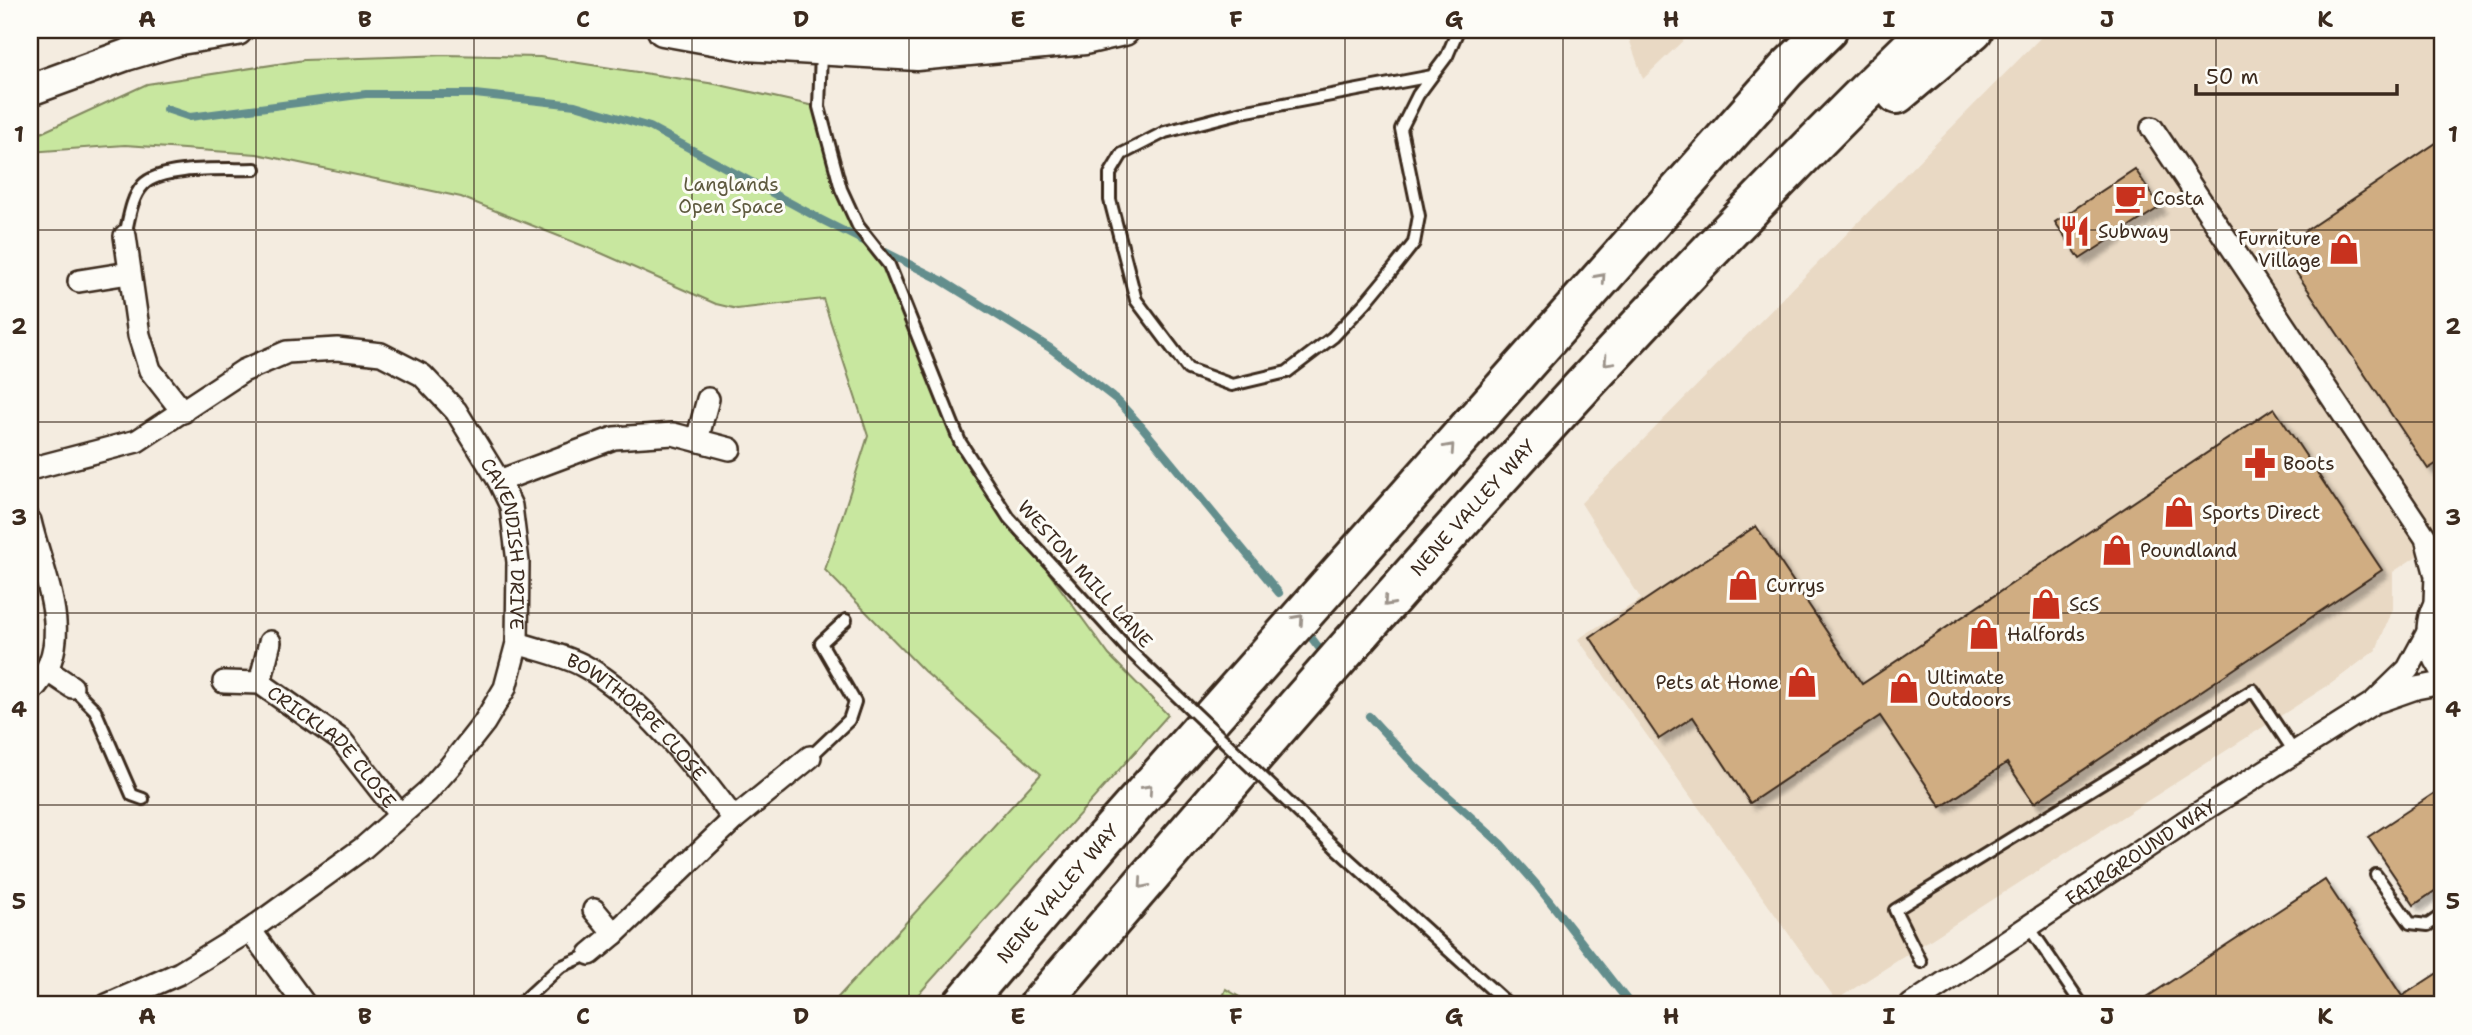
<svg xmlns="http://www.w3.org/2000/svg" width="2472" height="1035" viewBox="0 0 2472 1035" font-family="'Shantell Sans',sans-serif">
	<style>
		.built { fill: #e9d9c4 }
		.green { fill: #c8e79f; stroke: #82885e; stroke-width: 2 }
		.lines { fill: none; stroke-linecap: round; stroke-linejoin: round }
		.stream { stroke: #648e8d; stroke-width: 8 }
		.building { fill: #d0ad82; stroke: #3b2a1e; stroke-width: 2; filter: url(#shadow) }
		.lane-casing { stroke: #3b2a1e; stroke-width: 16 }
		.street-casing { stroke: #3b2a1e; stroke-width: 26 }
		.secondary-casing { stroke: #3b2a1e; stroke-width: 35 }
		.highway-casing { stroke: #3b2a1e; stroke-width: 44 }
		.lane { stroke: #fdfcf7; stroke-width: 10 }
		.street { stroke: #fdfcf7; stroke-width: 21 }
		.secondary { stroke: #fdfcf7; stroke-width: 30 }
		.highway { stroke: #fdfcf7; stroke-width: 38 }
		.lane-bridge-casing { stroke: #3b2a1e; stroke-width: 16; stroke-linecap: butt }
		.lane-bridge { stroke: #fdfcf7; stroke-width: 10 }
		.oneway { stroke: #9c938a }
		.grid { fill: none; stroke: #3b2a1e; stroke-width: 2; stroke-opacity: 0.55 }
		.labels { text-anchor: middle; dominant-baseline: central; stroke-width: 6; stroke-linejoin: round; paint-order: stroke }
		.park-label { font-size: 19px; fill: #5e593e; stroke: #fdfcf7 }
		.poi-label { font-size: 19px; fill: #3b2a1e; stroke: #fdfcf7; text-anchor: start }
		.street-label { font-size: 19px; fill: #3b2a1e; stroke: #fdfcf7 }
		.neatline { fill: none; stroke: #3b2a1e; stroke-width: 2.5 }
		.grid-label { font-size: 23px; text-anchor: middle; font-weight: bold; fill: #3b2a1e }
	</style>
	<defs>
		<filter id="shadow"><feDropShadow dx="6" dy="6" stdDeviation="2" flood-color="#0004"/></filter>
	</defs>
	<rect width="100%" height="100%" fill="#f4ece0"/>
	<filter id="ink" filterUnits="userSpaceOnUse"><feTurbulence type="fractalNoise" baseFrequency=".0143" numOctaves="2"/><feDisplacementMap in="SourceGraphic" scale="14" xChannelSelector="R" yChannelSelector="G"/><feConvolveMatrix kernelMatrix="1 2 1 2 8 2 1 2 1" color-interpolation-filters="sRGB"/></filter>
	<g filter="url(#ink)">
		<!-- built -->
		<path class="built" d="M1626,30H1694L1643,79Z
			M2048,30H2442V539L2393,572V609L2376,650L2332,683L1836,1000L1578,639L1641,599L1581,503Z"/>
		<!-- green -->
		<path class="green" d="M446,55L540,57L715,84L819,107L858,226L889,265L960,442L1009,518L1109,655L1168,715L909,1005H831L1041,774L924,671L825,570L868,436L823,299L737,309L716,304L601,253L461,197L257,154L125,145L30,152V138L147,84L304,60Z
			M1226,989L1253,1005H1220Z"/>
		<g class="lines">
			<!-- stream -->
			<path class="stream" d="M166,109L190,117L366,94H475L575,105L650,127L820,219L941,280L1050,348L1117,400L1142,427L1279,593
				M1310,636L1320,649
				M1369,716L1416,767L1501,844L1536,884L1631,1005"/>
		</g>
		<!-- building -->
		<path class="building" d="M2442,139V460L2428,469L2280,248Z
			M2135,169L2160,207L2080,259L2055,222Z
			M2274,408L2382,570L2034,803L2007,763L1941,807L1880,716L1750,803L1693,717L1659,739L1590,637L1756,526L1862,684Z
			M2442,788V886L2414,905L2368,837Z
			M2325,880L2402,996L2442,970V1005H2135Z"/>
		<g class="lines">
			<defs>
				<path id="lane" d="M821,53L819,107L841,189L858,226L889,265L960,442L1009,518L1128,649
					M1432,76L1242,112L1165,132L1122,154L1110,174V200L1136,300L1188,369L1232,385L1287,372L1333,337L1366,302L1395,267L1414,243L1419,216L1401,129L1418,95L1432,76L1447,56L1458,30
					M125,236C129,219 131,198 143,185C161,165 229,170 255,169
					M72,687L95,710L132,795L143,799
					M810,757L849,720L855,702L821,643L846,620
					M1337,849L1509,1005
					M2376,875L2410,923L2428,925L2442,915
					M2029,927L2082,1005
					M1921,962L1895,910L2253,690L2295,753
					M519,1005L560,967L590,954"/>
				<g id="street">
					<path d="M2152,128L2426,538L2436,576L2435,602"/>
					<path d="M125,236L139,335L150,370L183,412"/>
					<path d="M79,281L129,273"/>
					<path d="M697,440L708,399"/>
					<path id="s1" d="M30,469L137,441L243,371L287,352L337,349L381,354L422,375L456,411L499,481L511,506L518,562L517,643L505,688L484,723L451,765L428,791L363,848L250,930L180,973L107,1005"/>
					<path d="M499,481L614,438L673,434L730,449"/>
					<path d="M30,521C43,578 80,644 30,692"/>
					<path d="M2442,593C2422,618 2425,645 2442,671"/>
					<path id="s2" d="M517,643C539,650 564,655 584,666C641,697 695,767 734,819L810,757"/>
					<path d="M48,671L72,687"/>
					<path id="s3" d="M224,682L260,683L341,740L400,815"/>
					<path d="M260,683L270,642"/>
					<path d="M2379,701L2416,688L2442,683"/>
					<path d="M594,910L614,934"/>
					<path d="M250,930L305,1005"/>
					<path d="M590,954L614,934L734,819"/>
					<path id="s4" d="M1911,1005L2183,823L2373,703L2408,669L2427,634"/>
				</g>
				<path id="secondary" d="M663,30L746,45L917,55L1085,39L1124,30
					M30,90L126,55L180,39L237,30"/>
				<g id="highway">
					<path d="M1897,94L1973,30"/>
					<path id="s5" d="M962,1005L1103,840L1786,70L1827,30"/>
					<path id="s6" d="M1039,1005C1325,671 1613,336 1929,30"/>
				</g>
			</defs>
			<!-- lane casing -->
			<use href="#lane" class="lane-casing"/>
			<!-- street casing -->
			<use href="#street" class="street-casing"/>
			<!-- secondary casing -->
			<use href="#secondary" class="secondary-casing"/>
			<!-- highway casing -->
			<use href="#highway" class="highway-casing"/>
			<!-- lane -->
			<use href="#lane" class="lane"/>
			<!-- street -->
			<use href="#street" class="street"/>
			<!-- secondary -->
			<use href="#secondary" class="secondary"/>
			<!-- highway -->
			<use href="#highway" class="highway"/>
			<defs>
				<path id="lane-bridge" d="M1128,649L1337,849"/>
			</defs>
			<!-- lane-bridge casing -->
			<use href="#lane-bridge" class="lane-bridge-casing"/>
			<!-- lane-bridge -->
			<use href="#lane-bridge" class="lane-bridge"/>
		</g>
		<!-- one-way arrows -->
		<defs><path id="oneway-chevron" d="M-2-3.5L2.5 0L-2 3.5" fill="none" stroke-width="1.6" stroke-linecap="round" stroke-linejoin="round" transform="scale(1.75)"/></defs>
		<g class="oneway">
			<use href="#oneway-chevron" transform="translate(1601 278) rotate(-48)"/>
			<use href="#oneway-chevron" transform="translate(1608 361) rotate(133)"/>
			<use href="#oneway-chevron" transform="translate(1450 448) rotate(-48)"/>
			<use href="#oneway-chevron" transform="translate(1388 602) rotate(132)"/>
			<use href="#oneway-chevron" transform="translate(1299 619) rotate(-48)"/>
			<use href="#oneway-chevron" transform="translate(1148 789) rotate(-48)"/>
			<use href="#oneway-chevron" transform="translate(1143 884) rotate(131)"/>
		</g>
	</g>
	<!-- grid -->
	<path class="grid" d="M256,30V1005M474,30V1005M692,30V1005M909,30V1005M1127,30V1005M1345,30V1005M1563,30V1005M1780,30V1005M1998,30V1005M2216,30V1005M30,230H2442M30,422H2442M30,613H2442M30,805H2442"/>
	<!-- icons -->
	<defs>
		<symbol id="cafe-bare" viewBox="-9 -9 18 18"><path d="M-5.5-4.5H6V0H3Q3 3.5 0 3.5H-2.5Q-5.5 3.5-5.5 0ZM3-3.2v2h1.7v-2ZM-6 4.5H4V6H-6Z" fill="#c8321e" stroke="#fdfcf7" stroke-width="2.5" paint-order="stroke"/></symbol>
		<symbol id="restaurant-bare" viewBox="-9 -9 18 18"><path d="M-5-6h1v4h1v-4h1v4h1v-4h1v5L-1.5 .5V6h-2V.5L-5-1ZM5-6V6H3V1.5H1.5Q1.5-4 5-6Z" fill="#c8321e" stroke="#fdfcf7" stroke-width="2.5" paint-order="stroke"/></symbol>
		<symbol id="shop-bare" viewBox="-9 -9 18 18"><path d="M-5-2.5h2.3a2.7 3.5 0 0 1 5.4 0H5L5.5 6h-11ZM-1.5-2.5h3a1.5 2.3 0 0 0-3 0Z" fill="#c8321e" stroke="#fdfcf7" stroke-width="2.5" paint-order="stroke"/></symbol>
		<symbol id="pharmacy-bare" viewBox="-9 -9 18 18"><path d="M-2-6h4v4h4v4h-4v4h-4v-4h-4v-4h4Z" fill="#c8321e" stroke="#fdfcf7" stroke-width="2.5" paint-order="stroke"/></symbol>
	</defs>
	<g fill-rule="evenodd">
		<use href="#cafe-bare" x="2108" y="176" width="44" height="44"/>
		<use href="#restaurant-bare" x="2053" y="209" width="44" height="44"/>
		<use href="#shop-bare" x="2322" y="227" width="44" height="44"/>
		<use href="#pharmacy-bare" x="2238" y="441" width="44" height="44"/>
		<use href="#shop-bare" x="2157" y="490" width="44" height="44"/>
		<use href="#shop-bare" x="2095" y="528" width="44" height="44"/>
		<use href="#shop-bare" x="1721" y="563" width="44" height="44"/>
		<use href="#shop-bare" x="2024" y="582" width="44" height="44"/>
		<use href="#shop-bare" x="1962" y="612" width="44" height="44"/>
		<use href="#shop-bare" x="1780" y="660" width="44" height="44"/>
		<use href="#shop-bare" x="1882" y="666" width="44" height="44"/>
	</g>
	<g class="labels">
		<!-- park labels -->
		<g class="park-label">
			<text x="731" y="184">Langlands<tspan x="731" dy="22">Open Space</tspan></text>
		</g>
		<!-- poi labels -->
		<g class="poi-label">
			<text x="2153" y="198">Costa</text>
			<text x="2098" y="231">Subway</text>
			<text x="2321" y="238" text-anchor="end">Furniture<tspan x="2321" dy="22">Village</tspan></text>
			<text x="2283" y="463">Boots</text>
			<text x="2202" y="512">Sports Direct</text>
			<text x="2140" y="550">Poundland</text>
			<text x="1766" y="585">Currys</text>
			<text x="2069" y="604">ScS</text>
			<text x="2007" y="634">Halfords</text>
			<text x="1927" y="677">Ultimate<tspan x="1927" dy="22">Outdoors</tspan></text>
			<text x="1779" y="682" text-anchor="end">Pets at Home</text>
		</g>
		<!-- street labels -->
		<g class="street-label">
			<text stroke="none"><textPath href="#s6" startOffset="660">NENE VALLEY WAY</textPath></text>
			<text stroke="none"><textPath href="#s1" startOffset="621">CAVENDISH DRIVE</textPath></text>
			<text transform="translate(1085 574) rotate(48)">WESTON MILL LANE</text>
			<text stroke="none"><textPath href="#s2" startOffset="144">BOWTHORPE CLOSE</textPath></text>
			<text stroke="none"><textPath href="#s3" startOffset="133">CRICKLADE CLOSE</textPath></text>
			<text stroke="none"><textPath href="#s4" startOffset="276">FAIRGROUND WAY</textPath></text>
			<text stroke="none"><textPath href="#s5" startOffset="147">NENE VALLEY WAY</textPath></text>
		</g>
	</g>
	<!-- margin -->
	<rect width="2472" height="1035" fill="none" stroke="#fdfcf7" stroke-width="77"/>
	<!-- scale -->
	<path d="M2196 84v10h201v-10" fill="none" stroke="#3b2a1e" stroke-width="3.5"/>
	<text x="2206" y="84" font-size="21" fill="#3b2a1e" stroke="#fdfcf7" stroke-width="5" paint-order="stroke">50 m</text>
	<rect x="38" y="38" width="2396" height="958" class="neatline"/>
	<g class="grid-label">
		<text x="147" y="27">A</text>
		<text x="365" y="27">B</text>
		<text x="583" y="27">C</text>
		<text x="801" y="27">D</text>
		<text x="1018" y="27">E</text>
		<text x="1236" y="27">F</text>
		<text x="1454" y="27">G</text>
		<text x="1671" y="27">H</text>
		<text x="1889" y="27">I</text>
		<text x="2107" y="27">J</text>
		<text x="2325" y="27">K</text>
		<text x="19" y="142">1</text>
		<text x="2453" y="142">1</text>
		<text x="19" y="334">2</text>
		<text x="2453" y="334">2</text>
		<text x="19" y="525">3</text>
		<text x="2453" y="525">3</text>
		<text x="19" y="717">4</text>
		<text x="2453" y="717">4</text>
		<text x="19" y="909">5</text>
		<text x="2453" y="909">5</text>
		<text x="147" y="1024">A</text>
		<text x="365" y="1024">B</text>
		<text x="583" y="1024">C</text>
		<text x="801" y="1024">D</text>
		<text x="1018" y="1024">E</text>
		<text x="1236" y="1024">F</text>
		<text x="1454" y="1024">G</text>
		<text x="1671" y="1024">H</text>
		<text x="1889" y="1024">I</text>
		<text x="2107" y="1024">J</text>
		<text x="2325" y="1024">K</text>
	</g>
</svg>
